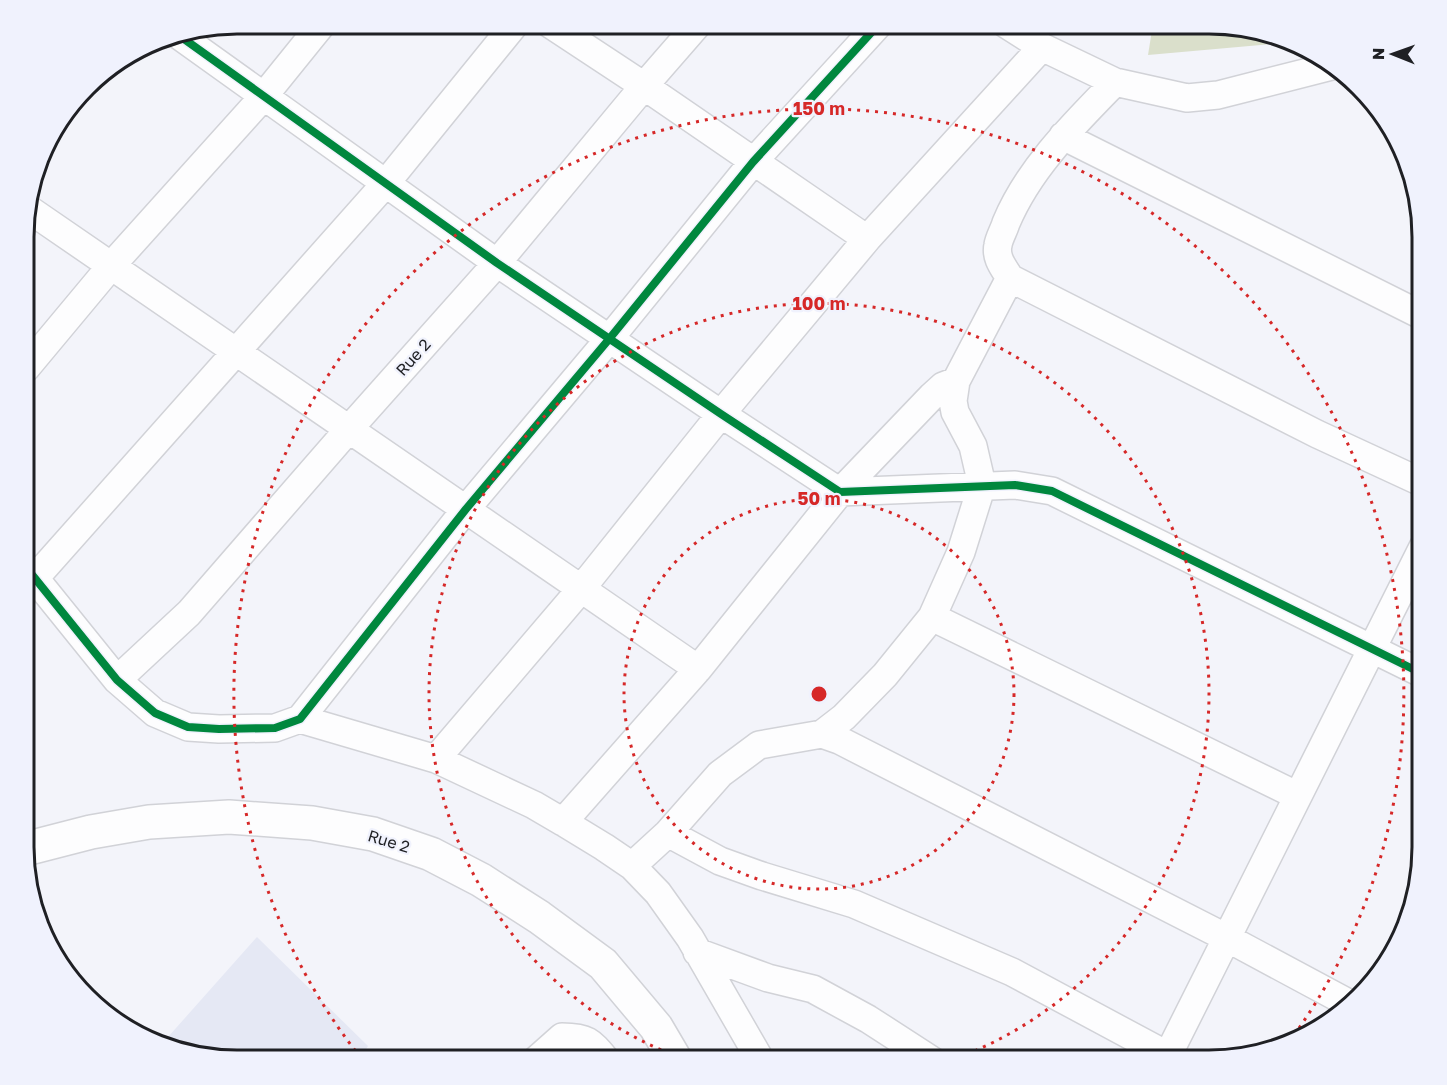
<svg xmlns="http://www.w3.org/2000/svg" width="1447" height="1085" viewBox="0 0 1447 1085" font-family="'Golos Text',sans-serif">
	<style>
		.built { fill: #e5e8f4 }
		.green { fill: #dadfcb }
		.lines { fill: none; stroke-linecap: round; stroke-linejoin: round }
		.street-casing { stroke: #d1d2d7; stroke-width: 30 }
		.secondary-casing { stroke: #d1d2d7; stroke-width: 36 }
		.street { stroke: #fdfdfe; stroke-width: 27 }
		.secondary { stroke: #fdfdfe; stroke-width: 33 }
		.cycleway-casing { stroke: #f0f2fd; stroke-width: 11 }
		.cycleway { stroke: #00873e; stroke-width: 8 }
		.ring { fill: none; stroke: #d62828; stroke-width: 3; stroke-dasharray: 3 6 }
		.labels { text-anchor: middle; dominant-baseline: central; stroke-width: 4.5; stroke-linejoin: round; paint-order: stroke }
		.street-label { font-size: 16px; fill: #1f2024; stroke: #f0f2fd }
		.rim { fill: none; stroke: #1f2024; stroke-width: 3 }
		.centre { fill: #d62828; stroke: #f0f2fd; stroke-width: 3 }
		.ring-label { font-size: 18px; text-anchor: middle; font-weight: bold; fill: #d62828; stroke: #f0f2fd; stroke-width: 4.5; stroke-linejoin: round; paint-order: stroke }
	</style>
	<rect width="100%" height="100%" fill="#f3f4fa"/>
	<!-- built -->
	<path class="built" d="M257,937L368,1046L359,1061H224L160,1046Z"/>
	<!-- green -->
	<path class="green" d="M1153,24H1223L1294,42L1148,55Z"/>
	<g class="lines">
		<defs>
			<path id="street" d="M550,24L644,86L867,239
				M1006,24L1042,47L1115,82L1187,98L1218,95L1332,66
				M177,34L497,263L721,414L840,492L1015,485L1052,491L1423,674
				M1115,82C1074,124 1029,168 1006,223C1004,230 999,238 998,245C995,258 1004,268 1010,278L1317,434L1423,483
				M1063,136L1423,316
				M27,208L698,669
				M26,368L111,266L263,97L322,24
				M25,566L117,680L155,713L188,727L219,729L275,728L300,719L466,509L610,338L753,162L879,24
				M35,578L386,183L515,24
				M932,617L1298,796
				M117,680L189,613L349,429L497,263L644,86L698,24
				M300,719L436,759L534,805L563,822L698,669L840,492L932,396L943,386L956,381
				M822,734L839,740L1227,938L1350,1004
				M436,759L581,589L721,414L867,239L1042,47
				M563,822L604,847L632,866L668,833L720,774L759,745L822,734L844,717L885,675L932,617L961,552L982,485L973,446L955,412L953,401L956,381L1010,278
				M668,833L720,861L762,876L854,904L1012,972L1178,1061
				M632,866L658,893L690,938L761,1061
				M697,952L768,978L813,989L868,1019L933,1061
				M535,1061L562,1037C588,1037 591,1042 607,1061
				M1165,1061L1423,547"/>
			<path id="secondary" d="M25,849L91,832L149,822L229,817L312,823L373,834L431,854L481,880L539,917L603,964L656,1027L676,1061"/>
		</defs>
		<!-- street casing -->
		<use href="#street" class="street-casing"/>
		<!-- secondary casing -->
		<use href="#secondary" class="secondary-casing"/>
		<!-- street -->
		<use href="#street" class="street"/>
		<!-- secondary -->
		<use href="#secondary" class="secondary"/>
		<defs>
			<path id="cycleway" d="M177,34L497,263L721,414L840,492L1015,485L1052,491L1423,674
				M25,566L117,680L155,713L188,727L219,729L275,728L300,719L466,509L610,338L753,162L879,24"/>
		</defs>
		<!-- cycleway casing -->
		<use href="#cycleway" class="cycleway-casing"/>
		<!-- cycleway -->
		<use href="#cycleway" class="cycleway"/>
	</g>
	<!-- distance rings -->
	<g class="ring">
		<circle cx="819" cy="694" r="195"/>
		<path d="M686 1060A390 390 0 1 1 952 1060"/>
		<path d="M361 1058A585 585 0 1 1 1289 1042"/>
	</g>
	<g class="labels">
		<!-- street labels -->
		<g class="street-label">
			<text transform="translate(413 357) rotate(-48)">Rue 2</text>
			<text transform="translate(389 841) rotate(17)">Rue 2</text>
		</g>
	</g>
	<!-- crop -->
	<path d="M0 0H1447V1085H0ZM237 34H1209A203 203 0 0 1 1412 237V847A203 203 0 0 1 1209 1050H237A203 203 0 0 1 34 847V237A203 203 0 0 1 237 34Z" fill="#f0f2fd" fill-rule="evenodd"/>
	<path class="rim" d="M237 34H1209A203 203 0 0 1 1412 237V847A203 203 0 0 1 1209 1050H237A203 203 0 0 1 34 847V237A203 203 0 0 1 237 34Z"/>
	<circle cx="819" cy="694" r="9" class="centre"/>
	<g class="ring-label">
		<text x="819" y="115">150 m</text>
		<text x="819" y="310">100 m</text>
		<text x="819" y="505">50 m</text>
	</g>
	<!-- north arrow -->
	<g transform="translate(1393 54) rotate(271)" stroke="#f0f2fd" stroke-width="4.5" paint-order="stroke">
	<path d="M0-4.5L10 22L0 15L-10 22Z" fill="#1f2024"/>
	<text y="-9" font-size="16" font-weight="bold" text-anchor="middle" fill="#1f2024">N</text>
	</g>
</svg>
